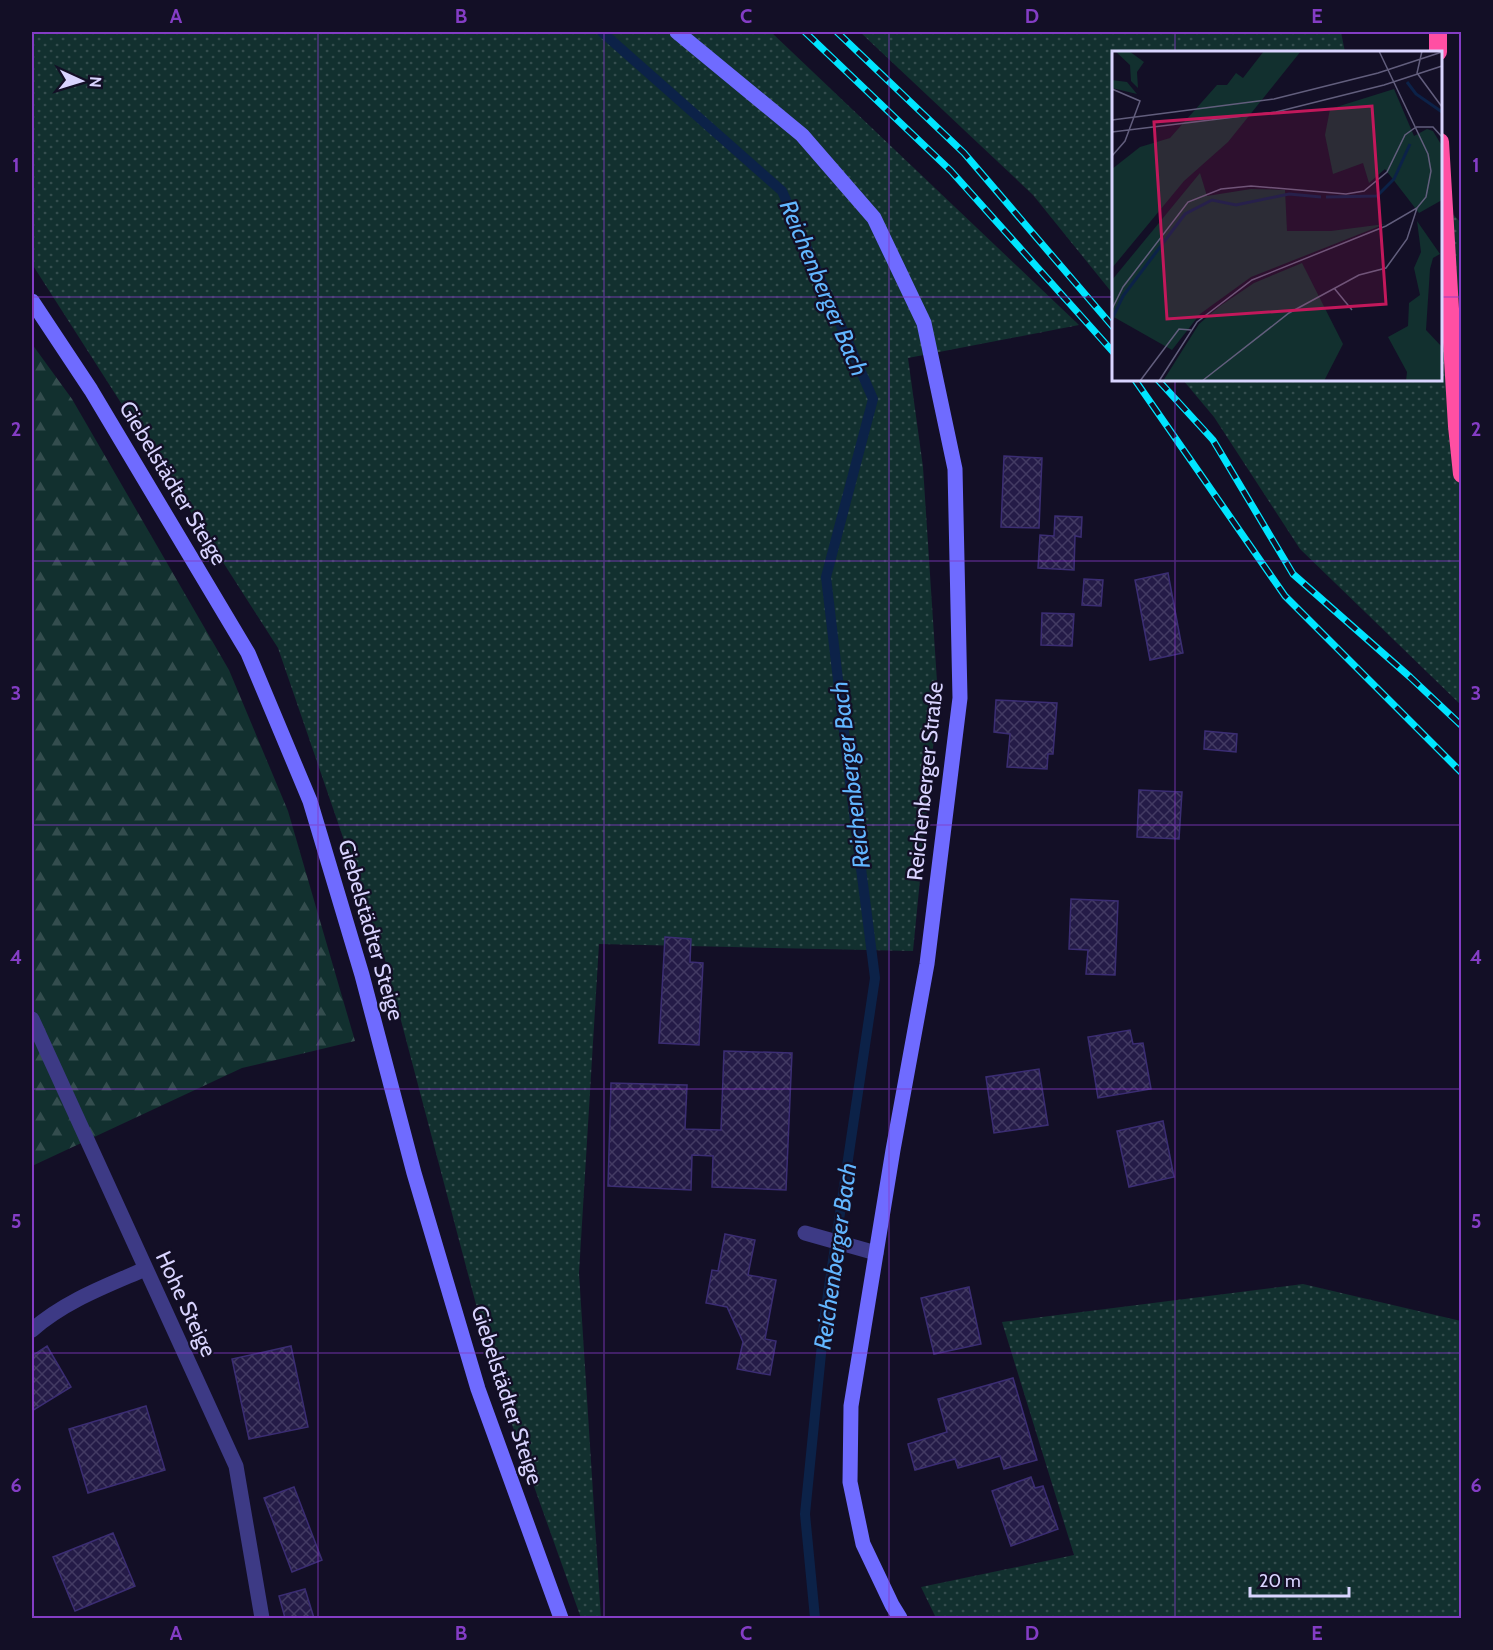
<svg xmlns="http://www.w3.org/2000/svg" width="1493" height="1650" viewBox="0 0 1493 1650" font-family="Cabin,sans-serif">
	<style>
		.green { fill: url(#green-dots) }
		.forest { fill: url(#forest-firs) }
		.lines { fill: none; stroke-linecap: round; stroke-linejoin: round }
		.stream { stroke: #0c2248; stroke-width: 10 }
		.building { fill: url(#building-cross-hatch); stroke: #3b2d73; stroke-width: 1.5 }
		.lane { stroke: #3d3a85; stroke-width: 15 }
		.secondary { stroke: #6f6bff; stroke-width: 15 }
		.highway { stroke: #ff4fa3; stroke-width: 18 }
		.rail-casing { stroke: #00e5ff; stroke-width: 7 }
		.rail { stroke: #130f26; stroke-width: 4.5; stroke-dasharray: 14; stroke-linecap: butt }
		.grid { fill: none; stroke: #843dc5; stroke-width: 1.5; stroke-opacity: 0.55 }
		.labels { text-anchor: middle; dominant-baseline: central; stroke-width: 4.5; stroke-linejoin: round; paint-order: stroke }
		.street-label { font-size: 22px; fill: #d9d4ff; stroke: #130f26 }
		.water-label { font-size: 24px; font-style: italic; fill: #62b6ff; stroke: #130f26 }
		.inset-river { fill: none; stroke: #0c2248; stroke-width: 3 }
		.inset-road { fill: none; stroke: #625e7d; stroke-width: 1.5 }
		.view { fill: #c2185b; fill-opacity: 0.15; stroke: #c2185b; stroke-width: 3 }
		.inset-edge { fill: none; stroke: #d9d4ff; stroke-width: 3 }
		.neatline { fill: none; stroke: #843dc5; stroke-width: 2 }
		.grid-label { font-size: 20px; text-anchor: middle; font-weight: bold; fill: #843dc5 }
	</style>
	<defs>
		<pattern id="green-dots" width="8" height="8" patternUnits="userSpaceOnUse" patternTransform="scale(1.5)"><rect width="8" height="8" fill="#12302f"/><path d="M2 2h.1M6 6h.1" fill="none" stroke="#344d4e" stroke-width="1.8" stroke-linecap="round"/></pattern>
		<pattern id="forest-firs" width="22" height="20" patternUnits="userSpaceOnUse" patternTransform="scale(1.5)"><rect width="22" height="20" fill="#12302f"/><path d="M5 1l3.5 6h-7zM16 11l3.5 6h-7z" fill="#344d4e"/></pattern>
		<pattern id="building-cross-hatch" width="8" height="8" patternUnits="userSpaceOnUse" patternTransform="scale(1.5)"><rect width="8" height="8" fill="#241b47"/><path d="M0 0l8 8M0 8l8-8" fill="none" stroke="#433b63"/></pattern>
	</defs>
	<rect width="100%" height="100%" fill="#130f26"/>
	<!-- green -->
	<path class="green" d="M32,32H771L1079,325L908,358L923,467L938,697L913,951L599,944L579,1273L601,1618H581L496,1380L385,960L278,648L32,264Z
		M860,32H1341L1345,52H1114L1113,294L1033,195Z
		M1441,201L1461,223V705L1300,549L1214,417L1183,380H1440Z
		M1303,1284L1461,1321V1618H936L921,1587L1074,1555L1002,1322Z"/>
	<!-- forest -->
	<path class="forest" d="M32,344L72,399L229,670L288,811L355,1041L242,1068L32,1166Z"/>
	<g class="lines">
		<!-- stream -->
		<path class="stream" d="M602,32L782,191L873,399L826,577L850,782L875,978L825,1314L805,1514L815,1618"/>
	</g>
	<!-- building -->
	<path class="building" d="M1004,456L1042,458L1039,528L1001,527Z
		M1055,516L1082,517L1081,537L1075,536L1074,570L1038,568L1040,535L1054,536Z
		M1168,573L1183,653L1150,660L1135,580Z
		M1084,579L1103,580L1101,606L1082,605Z
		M1042,613L1074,614L1072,646L1041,645Z
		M996,700L1057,703L1053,754H1048L1047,769L1007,767L1010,734L994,732Z
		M1205,731L1237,734L1236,752L1204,749Z
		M1139,790L1182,792L1179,839L1137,837Z
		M1071,899L1118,901L1115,975L1086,974L1088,950L1069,949Z
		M665,937L691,939L690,962L703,963L699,1045L659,1043Z
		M1130,1030L1133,1044L1143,1043L1151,1089L1098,1098L1088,1037Z
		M724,1051L792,1053L786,1190L712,1187L713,1156L692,1155L691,1190L608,1186L611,1083L687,1085L685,1129L721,1130Z
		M1039,1069L1048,1125L994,1133L986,1077Z
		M1163,1121L1174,1177L1129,1187L1117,1131Z
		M725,1234L755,1240L748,1275L776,1280L765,1339L776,1341L770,1375L737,1369L743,1342L727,1307L706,1303L712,1270L718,1271Z
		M969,1287L981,1344L934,1354L921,1298Z
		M47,1346L71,1387L32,1411V1356Z
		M291,1346L308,1427L249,1439L232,1359Z
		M1013,1378L1037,1460L1004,1469L1000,1456L958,1468L955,1459L915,1470L908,1444L947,1432L938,1399Z
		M146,1406L165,1470L88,1493L69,1429Z
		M1031,1477L1035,1488L1043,1486L1058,1529L1011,1546L992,1491Z
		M294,1487L322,1560L292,1572L264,1498Z
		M113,1533L135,1586L75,1611L53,1557Z
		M305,1589L314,1618H285L279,1596Z"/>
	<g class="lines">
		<!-- lane -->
		<path class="lane" d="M32,1019L236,1466L262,1618
			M805,1233L876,1253
			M32,1330C65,1301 106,1286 145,1269"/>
		<!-- secondary -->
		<path class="secondary" d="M677,32L802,135L874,218L924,323L955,469L960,698L927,964L893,1150L851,1406L850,1482L863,1544L892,1605L900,1618
			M32,301L91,390L248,653L310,801L362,975L414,1173L478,1389L561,1618"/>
		<!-- highway -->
		<path class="highway" d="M1438,32V52
			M1440,142L1457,426L1462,474"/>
		<defs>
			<path id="rail" d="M805,32L951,171L1114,353
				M837,32L964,153L1114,328
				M1135,380L1285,596L1462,773
				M1158,380L1213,440L1293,574L1410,677L1462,726"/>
		</defs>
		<!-- rail casing -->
		<use href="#rail" class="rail-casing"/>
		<!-- rail -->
		<use href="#rail" class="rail"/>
	</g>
	<!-- grid -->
	<path class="grid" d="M318,32V1618M604,32V1618M889,32V1618M1175,32V52M32,297H1114M1440,297H1462M1175,380V1618M32,561H1462M32,825H1462M32,1089H1462M32,1353H1462"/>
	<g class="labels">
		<!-- street labels -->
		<g class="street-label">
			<text transform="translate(173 483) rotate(59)">Giebelstädter Steige</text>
			<text transform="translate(925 781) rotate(-84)">Reichenberger Straße</text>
			<text transform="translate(371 930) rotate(74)">Giebelstädter Steige</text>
			<text transform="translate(186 1304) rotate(65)">Hohe Steige</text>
			<text transform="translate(507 1395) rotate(72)">Giebelstädter Steige</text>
		</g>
		<!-- water labels -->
		<g class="water-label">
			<text transform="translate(824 288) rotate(67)">Reichenberger Bach</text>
			<text transform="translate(850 775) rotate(-97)">Reichenberger Bach</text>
			<text transform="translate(835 1256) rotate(-82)">Reichenberger Bach</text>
		</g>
	</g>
	<!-- overview -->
	<g transform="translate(1112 51)">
		<rect width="330" height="330" fill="#130f26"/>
		<path d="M3,0H17L32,11L25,21L26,37L19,30L18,14ZM152,0H189L116,91L72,130L0,217V118L28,96L58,87L105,34H115L124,22L131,27ZM0,29L15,31L25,43L0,37ZM282,38L302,85L315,78L321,80L330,95V149L307,162L273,118L257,132L251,112L221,123L213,84L218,58ZM88,122L95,145L139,138L173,139L175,180H219L273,173L139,226L88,263L60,299L0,265V229ZM305,170L328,203L321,207L318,218L314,279L330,296V330H294L295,321L276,286L296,275L297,252L308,244L302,217L309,201Z" fill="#12302f"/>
		<path d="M190,212L231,293L212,330H51L87,273L108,255L142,232Z" fill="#12302f"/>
		<path class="inset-river" d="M295,31L304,43L330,61M214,146L265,145L282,128L298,93M0,268L11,245L73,163L100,149L124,154L177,143L209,146"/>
		<path class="inset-road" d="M310,0L305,22L330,56M0,38L28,50L13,90L0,105M0,69L162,48L266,22L330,1M304,76H321L330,86M0,81L164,61L272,34L330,15M222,237L240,259M0,258L11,236L76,151L109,138L139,135L234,143L252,140L275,121L293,84L304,76M28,330L67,278L79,279M47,330L85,271L140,229L274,175L305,157L314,146L319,120L316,103L267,0M90,330L177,262L247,224L274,217L295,188L305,157"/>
		<path class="view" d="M260,55L274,253L55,268L42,71Z"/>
		<rect width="330" height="330" class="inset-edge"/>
	</g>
	<!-- border -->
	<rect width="1493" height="1650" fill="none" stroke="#130f26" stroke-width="66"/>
	<!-- north arrow -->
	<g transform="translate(81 81) rotate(94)" stroke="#130f26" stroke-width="4.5" paint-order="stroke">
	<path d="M0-4.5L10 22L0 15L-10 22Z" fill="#d9d4ff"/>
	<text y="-9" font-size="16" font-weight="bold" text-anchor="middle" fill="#d9d4ff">N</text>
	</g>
	<!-- scale -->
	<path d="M1250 1587v9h99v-9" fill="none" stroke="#d9d4ff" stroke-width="3"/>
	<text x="1259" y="1587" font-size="18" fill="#d9d4ff" stroke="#130f26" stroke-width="4.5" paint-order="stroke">20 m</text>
	<rect x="33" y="33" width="1427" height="1584" class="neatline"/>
	<g class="grid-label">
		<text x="176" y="23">A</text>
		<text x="461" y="23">B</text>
		<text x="746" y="23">C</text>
		<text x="1032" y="23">D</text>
		<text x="1317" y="23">E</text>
		<text x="16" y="172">1</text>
		<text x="1476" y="172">1</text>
		<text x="16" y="436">2</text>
		<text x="1476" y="436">2</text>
		<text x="16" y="700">3</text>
		<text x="1476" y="700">3</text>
		<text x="16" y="964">4</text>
		<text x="1476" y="964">4</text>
		<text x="16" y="1228">5</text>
		<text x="1476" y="1228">5</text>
		<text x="16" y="1492">6</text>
		<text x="1476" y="1492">6</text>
		<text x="176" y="1640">A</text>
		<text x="461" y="1640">B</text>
		<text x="746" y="1640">C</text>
		<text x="1032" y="1640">D</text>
		<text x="1317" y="1640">E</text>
	</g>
</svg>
